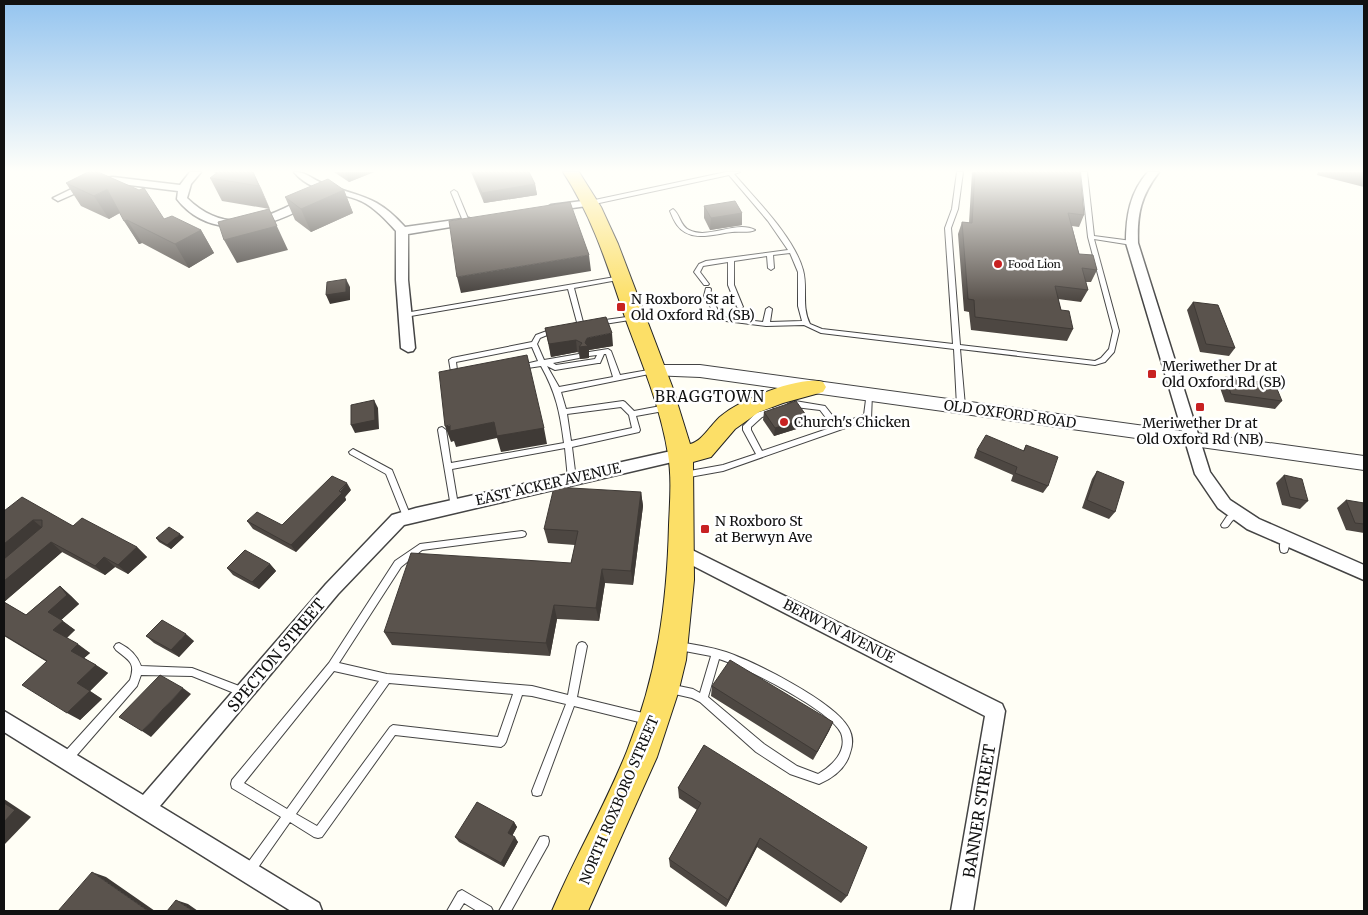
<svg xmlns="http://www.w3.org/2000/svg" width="1368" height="915" viewBox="0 0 1368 915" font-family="Merriweather,serif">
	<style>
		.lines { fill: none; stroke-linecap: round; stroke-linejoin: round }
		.service-casing { stroke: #444; stroke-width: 2 }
		.minor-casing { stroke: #444; stroke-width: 3 }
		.tertiary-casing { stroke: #444; stroke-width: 2 }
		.primary-casing { stroke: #222; stroke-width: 2 }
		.service { fill: #fff; fill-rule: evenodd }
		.minor { fill: #fff; fill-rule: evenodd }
		.tertiary { fill: #fff; fill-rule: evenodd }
		.primary { fill: #fcdf67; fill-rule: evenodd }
		.wall { fill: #4d4742 }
		.shaded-wall { fill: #3f3a36 }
		.building { fill: #5a534d; stroke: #3f3a36 }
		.poi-dot { fill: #c82222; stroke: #fff; stroke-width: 2 }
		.labels { text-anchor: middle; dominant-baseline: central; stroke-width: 5; stroke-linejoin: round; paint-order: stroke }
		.far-poi-label { font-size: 11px; fill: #111; stroke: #fff; text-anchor: start }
		.poi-label { font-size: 14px; fill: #111; stroke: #fff; text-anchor: start }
		.street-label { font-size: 14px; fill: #111; stroke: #fff }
		.neighbourhood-label { font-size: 15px; letter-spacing: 1px; fill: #111; stroke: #fff }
		.near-street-label { font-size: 16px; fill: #111; stroke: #fff }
	</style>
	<rect width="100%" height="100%" fill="#fffef5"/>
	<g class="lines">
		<defs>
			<path id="service" d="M726,172H740L734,174C757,201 794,237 803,270C808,288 801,306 810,324L822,329L953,344L945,228L952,209L957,172H963L958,209L951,228L960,345L1095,361L1101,358L1109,349L1113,331L1088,237L1081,172H1087L1094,236L1132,241L1135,243L1132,245L1094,239L1119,331L1114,352L1105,362L1095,365L960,349L965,406L961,409L957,406L954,349L821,333L804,325L766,326L718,320L704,296L706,288H710L711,289L710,296L722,317L763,322L766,309L769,307L772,309L770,322L802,321L798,306V272L790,253L773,255L774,268L771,270L768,268L767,256L734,261V285L743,307L740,309L737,307L728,285V262L703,266L700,272L709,284L708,285H704L694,272L699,264L706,261L788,250L768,221L729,175L590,205L587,203L590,201Z
				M454,190L457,192L469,221L468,222H464L463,221L451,192Z
				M673,209C680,214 680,226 689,230C708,240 736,220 755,230C749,233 739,231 732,232C714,234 690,243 677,225C674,221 672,216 670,211Z
				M621,276L623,277V279L574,288L584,326L581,328L578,326L568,289L405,317L402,315L405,313Z
				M634,316L636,317V319L598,325L595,323L598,321Z
				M555,328L558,330L557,331L540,338L537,344L544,360L579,354L582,356L579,358L553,363L556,365L595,359L597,355L589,356L588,354L589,352L608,349L611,351L620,375L654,369L657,371L654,373L561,392L566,409L623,401L625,402L634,411L666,405L669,406L670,408L669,410L636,416L640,430L639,432L572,447L576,479L575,481H569L568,479L565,448L452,469L458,505L457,507H451L438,430L439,428L442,427L446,430L451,463L564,443C560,412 556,393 541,366L521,369L518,367L521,365L538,361L532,347L456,362L458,378L455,380L452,378L449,360L452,358L532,342L536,335ZM604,354H606L613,377L559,387L547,366L555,370L598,363H600ZM621,407L629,415L632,428L571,441L567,414Z
				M867,392H871L872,394L871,419L723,471L684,478L681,477L680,475L681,473L684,472L723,465L756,454L743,430V426L756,413L772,408L776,411L775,413L762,417L751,427V430L762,451L833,427L820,410L795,407L790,409L786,406L788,404L795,401L825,406L839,424L864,415Z
				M353,449L392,470L411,517L410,519L407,520L404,519L386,474L350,454L349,452Z
				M1237,511L1240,512L1241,514C1239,517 1236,518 1233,520C1228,525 1229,529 1222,527L1221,525L1227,516Z
				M522,531L525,532L526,534L525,536L522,537L422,550L401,567L339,663L387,674L532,686L568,695L577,646L579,643L582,642L585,643L587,646L577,697L647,714L650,716L652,719L650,722L647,724L574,706L541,795L537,796L533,795L532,791L566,704L532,696L522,695L506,742L504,745L501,747L395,735L322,837L318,838L314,837L290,822L252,876L248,877L244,876L243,872L244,868L281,817L232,788L231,784L232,780L329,663L395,561L420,544ZM334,671L379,681L287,809L244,783ZM389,683L513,694L498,737L393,725L390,727L317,826L296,814Z
				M1285,537L1288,538C1290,542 1289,548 1287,552L1284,553L1281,552C1279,548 1280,542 1282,538Z
				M677,642C693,644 710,647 726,652C755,662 833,701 848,727C853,735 853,745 850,753C846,768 833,778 819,784L790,774L756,752L700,702L692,698L666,692L664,689L666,686L669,684L693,689L700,693L711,656L674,649L672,646L674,643ZM719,659C745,667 830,710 841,733C848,751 832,766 818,774L797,766L764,744L708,697Z
				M119,643C129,648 137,655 141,666L192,668L247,689L249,692L247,695L244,697L192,676L141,675L137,686L70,763L66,764L62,763L61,759L62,755L130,680C136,662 129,661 116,650L114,647L116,644Z
				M544,836L548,837L549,841L548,845L511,911H499L540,837Z
				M462,890L491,907L493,911H477L464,903L459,911H447L458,892Z"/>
			<path id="minor" d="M190,172H201L191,184L187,198C225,235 263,221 304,198L308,197L313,200C307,207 296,212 287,216C250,232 204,234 177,199L178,191L113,183L94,185L58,201L53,198L92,179L113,177L180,185Z
				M294,172C308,172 312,180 325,184C362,198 376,195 405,227L469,218L475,221L469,224L408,234V280L415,348L413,351L408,352L401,348L396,280V231C386,220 375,208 361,201C338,191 311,193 294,172Z
				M1148,172H1159C1141,196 1137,213 1138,243L1210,472L1230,500L1259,519L1364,565V580L1247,529L1218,508L1195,474L1126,243C1126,216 1130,192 1148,172Z
				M590,200L595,203L594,205L551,211L546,208L551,205Z
				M680,449L685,451L687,455L685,459L404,525L338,594L160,806L319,903L322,911H291L4,732V711L143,795L326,584L392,515L416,508Z
				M682,545L1002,704L1005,711L973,911H951L985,716L676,557L674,552L676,547Z"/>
			<path id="tertiary" d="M656,365H700L1364,456V470L700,377L650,375L648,371L650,367Z"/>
			<path id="primary" d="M563,172H579L601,207L618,244L672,386L690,444C702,442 711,424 721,416C740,400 800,375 823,382L826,387L823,392L783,403L759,412L735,429L711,457L693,462L694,580L686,660L678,693L657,757L588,911H552C575,857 605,806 627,751C657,675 667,606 669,525C670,501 672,477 668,454C661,409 643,366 627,323C609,271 594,219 563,172Z"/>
		</defs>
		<!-- service casing -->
		<use href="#service" class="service-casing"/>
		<!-- minor casing -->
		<use href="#minor" class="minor-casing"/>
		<!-- tertiary casing -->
		<use href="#tertiary" class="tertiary-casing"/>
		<!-- primary casing -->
		<use href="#primary" class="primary-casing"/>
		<!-- service -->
		<use href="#service" class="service"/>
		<!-- minor -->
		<use href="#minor" class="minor"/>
		<!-- tertiary -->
		<use href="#tertiary" class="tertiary"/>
		<!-- primary -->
		<use href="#primary" class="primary"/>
	</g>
	<!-- wall -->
	<path class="wall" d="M214,172H253L270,209L222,201L210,178L216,173Z
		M334,172H374L349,182Z
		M471,172H529L535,184L537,195L484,203Z
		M972,172H1080L1084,215L1079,227L1072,226L1079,254L1097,270L1091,282H1086L1088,290L1081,302L1058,299L1061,310L1073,329L1067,341L971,330L969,312L964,311L958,234L962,222L969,223Z
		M1318,172H1364V187L1317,175Z
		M66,183L164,219L201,230L214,253L189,268L142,243L139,244L120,213L109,219L81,206Z
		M344,190L353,213L311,232L295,220L285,197Z
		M704,206L742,213V225L710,230L704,218Z
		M1193,302L1235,348L1229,356L1200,352L1187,310Z
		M545,328L613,346L589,350V358L580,359L579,353L577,352L551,357Z
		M1225,377L1282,401L1275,409L1225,402L1219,385Z
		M764,412L806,426L774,436L763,420Z
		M1026,445L1048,486L1043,493L1011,481L1013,475L974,458L977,450L1023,451Z
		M1097,471L1115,512L1109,519L1082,508L1092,479Z
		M1284,475L1308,501L1300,509L1282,505L1276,483Z
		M351,490L345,497L346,500L296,552L253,529L247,521L282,525Z
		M641,492L643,506L633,585L605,583L599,621L557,619L550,656L392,645L384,632L571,563L575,545L548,543L544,529Z
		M1346,500L1364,524V533L1346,530L1337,508Z
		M4,511L73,526L137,547L147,557L128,574L115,567L105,575L62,552L4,602Z
		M184,537L171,549L159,542L156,538Z
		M270,564L276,571L259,589L233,575L227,568Z
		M60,586L71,596L79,604L61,620L75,630L67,638L90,653L84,658L96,665L108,673L90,691L102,699L80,720L47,662L4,636V602L26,615Z
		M146,636L194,641L179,657L154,643Z
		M712,686L833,722L829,731L813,760L711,696Z
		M704,745L847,896L841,903L757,847L726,907L670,867L669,859L697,810L679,798L678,788Z
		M514,822L517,827L512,836L518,842L504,867L459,842L455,837Z"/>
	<!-- shaded-wall -->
	<path class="shaded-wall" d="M253,172L261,188L270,209L259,186Z
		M345,172H374L349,182Z
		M535,184L537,195L484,203L482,193Z
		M107,189L121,212L109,219L94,196Z
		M344,190L353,213L311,232L301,209Z
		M269,209L288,250L237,263L224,240Z
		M742,213V225L710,230L711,218Z
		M127,220L142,243L139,244L124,221Z
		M201,230L214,253L189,268L175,244Z
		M589,255L591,271L461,293L457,277Z
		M346,279L350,287V300L330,304L326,295Z
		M612,333L613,346L589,350V358L580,359L579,347L585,343L587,338Z
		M576,340L577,352L551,357L549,344Z
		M374,400L378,408L379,429L355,433L351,425Z
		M808,418L806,426L774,436L775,428Z
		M494,422L544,428L547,444L501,452L497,438L456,447L454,441L451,442L445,426Z
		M347,483L351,490L345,497L346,500L296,552L291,545Z
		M641,492L643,506L633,585L631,571Z
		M33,520L45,530L4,561V544Z
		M180,534L184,537L171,549L167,545Z
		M51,542L62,552L4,602V581Z
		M137,547L147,557L128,574L118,565Z
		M104,557L115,567L105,575L95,566Z
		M270,564L276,571L259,589L252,582Z
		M602,569L605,583L599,621L596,608Z
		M60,586L71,596L79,604L60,621L48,612Z
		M554,605L557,619L550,656L546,643Z
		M63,621L75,630L65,639L53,630Z
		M186,634L194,641L179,657L171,650Z
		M78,644L90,653L83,659L71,651Z
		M96,665L108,673L90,691L102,699L80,720L67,713L77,683Z
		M183,688L191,694L151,737L142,731Z
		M833,722L829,731L813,760L817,752Z
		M4,799L31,817L4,845Z
		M514,822L517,827L511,838L508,833Z
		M515,837L518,842L504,867L501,863Z
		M760,838L757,847L726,907L728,900Z
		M92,872L106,877L155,911H148Z
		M176,900L188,904L198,911H193Z"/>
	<!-- building -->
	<path class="building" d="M88,172H98L139,190L144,188L164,219L172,216L201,230L175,244L127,220L124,221L107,189L94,196L66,183Z
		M218,172H253L259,186L210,178Z
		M473,172H529L535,184L482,193Z
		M975,172H1080L1084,215L1068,213L1079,254L1093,255L1097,270L1082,268L1088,290L1055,286L1061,310L1069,311L1073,329L975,317L974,300L968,299L962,222L972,223Z
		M328,179L344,190L301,209L285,197Z
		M735,201L742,213L711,218L704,206Z
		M570,202L589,255L457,277L449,221Z
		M269,209L277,226L224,240L218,222Z
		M346,279V292L326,295L327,282Z
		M1193,302L1218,305L1235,348L1206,344Z
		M606,317L612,333L587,338L585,343L588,346L579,347L582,343L576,340L549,344L545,328Z
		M527,355L544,428L497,436L494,422L450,431V425L445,426L439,372Z
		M1225,377L1275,384L1282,401L1231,394Z
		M374,400L375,420L351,425V405Z
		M796,401L808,418L775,428L764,412Z
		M986,435L1024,451L1026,445L1058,457L1048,486L1015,473L1017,467L977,450Z
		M1097,471L1124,482L1115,512L1087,500Z
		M1284,475L1302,479L1308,501L1290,497Z
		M332,476L347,483L339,491L342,493L291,545L247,521L257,512L282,525Z
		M554,487L641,492L631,571L602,569L596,608L554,605L546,643L384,632L411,553L571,563L578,531L544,529Z
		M22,497L73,526L82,518L137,547L118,565L104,557L95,566L51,542L4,581V559L42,527V520H33L4,544V511Z
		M1346,500L1364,503V524L1355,523Z
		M169,527L180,534L167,545L156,538Z
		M245,550L270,564L252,582L227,568Z
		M60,586L67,595L48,612L63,621L53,630L78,644L71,651L96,665L77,683L90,691L67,713L22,685L47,661L4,635V602L26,615Z
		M162,620L186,634L171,650L146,636Z
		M730,660L833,722L817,752L712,686Z
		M160,675L183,688L142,731L119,717Z
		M704,745L867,847L847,896L760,838L728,900L669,859L701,803L678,788Z
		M477,802L514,822L508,833L515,837L501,863L455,837Z
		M4,803L15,810L4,822Z
		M92,872L148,911H58Z
		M176,900L193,911H167Z"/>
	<!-- sky -->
	<linearGradient id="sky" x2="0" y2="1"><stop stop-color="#94c4ef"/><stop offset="0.57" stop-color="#fffffa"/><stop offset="1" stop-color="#fffffa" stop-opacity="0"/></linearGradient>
	<rect width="1368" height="300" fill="url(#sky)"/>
	<!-- markers -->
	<g class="poi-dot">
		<circle cx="998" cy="264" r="5"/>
		<rect x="616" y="302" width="10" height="10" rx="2.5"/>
		<rect x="1147" y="369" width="10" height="10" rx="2.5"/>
		<rect x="1195" y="402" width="10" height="10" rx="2.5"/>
		<circle cx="784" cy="422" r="5"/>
		<rect x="700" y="524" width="10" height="10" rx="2.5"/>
	</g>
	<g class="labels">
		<!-- far-poi labels -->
		<g class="far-poi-label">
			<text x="1008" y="264">Food Lion</text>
		</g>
		<!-- poi labels -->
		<g class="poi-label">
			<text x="631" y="299">N Roxboro St at<tspan x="631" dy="16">Old Oxford Rd (SB)</tspan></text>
			<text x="1162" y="366">Meriwether Dr at<tspan x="1162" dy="16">Old Oxford Rd (SB)</tspan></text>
			<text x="794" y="422">Church's Chicken</text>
			<text x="1200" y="423" text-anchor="middle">Meriwether Dr at<tspan x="1200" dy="16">Old Oxford Rd (NB)</tspan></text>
			<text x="715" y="521">N Roxboro St<tspan x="715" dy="16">at Berwyn Ave</tspan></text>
		</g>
		<!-- street labels -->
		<g class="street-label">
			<text transform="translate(1010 414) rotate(8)">OLD OXFORD ROAD</text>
			<text transform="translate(548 484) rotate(-13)">EAST ACKER AVENUE</text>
			<text transform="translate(839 631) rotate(27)">BERWYN AVENUE</text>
			<text transform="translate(619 800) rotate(-67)">NORTH ROXBORO STREET</text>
		</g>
		<!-- neighbourhood labels -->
		<g class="neighbourhood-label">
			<text x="710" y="396">BRAGGTOWN</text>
		</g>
		<!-- near-street labels -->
		<g class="near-street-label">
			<text transform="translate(276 655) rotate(-50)">SPECTON STREET</text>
			<text transform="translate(979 811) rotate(-81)">BANNER STREET</text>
		</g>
	</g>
	<!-- border -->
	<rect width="1368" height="915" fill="none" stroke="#111111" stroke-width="10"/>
</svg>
